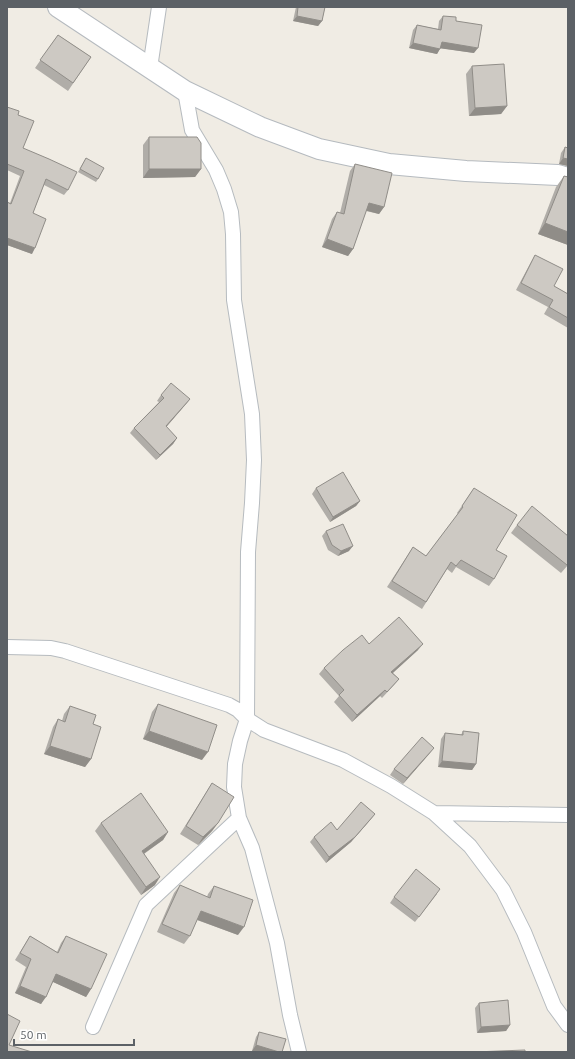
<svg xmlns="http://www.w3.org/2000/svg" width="575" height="1059" viewBox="0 0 575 1059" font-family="Ubuntu,sans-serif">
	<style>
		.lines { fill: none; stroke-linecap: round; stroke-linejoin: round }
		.street-casing { stroke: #b6bbbf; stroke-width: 16 }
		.secondary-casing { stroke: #b5babf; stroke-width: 22 }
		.street { stroke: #fff; stroke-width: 14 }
		.secondary { stroke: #fff; stroke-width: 20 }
		.wall { fill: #b0ada8 }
		.shaded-wall { fill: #908d88 }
		.building { fill: #cdc9c3; stroke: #908d88 }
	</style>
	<rect width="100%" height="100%" fill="#f0ece4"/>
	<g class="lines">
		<defs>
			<path id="street" d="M150,68L159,7
				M185,91L192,130L216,170L224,189L231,212L233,234L234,300L252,414L254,460L252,503L248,552L247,719L240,741L235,764L234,787L239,818L252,848L277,943L290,1015L299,1052
				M7,647L51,648L65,651L229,705L238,710L247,719L264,730L343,760L391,786L434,813L470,846L503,890L524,932L554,1006L568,1025
				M434,813L568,815
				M93,1027L146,905L239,818"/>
			<path id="secondary" d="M58,7L185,91L260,127L319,149L389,164L466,171L558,175L568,178"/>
		</defs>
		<!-- street casing -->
		<use href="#street" class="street-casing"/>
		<!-- secondary casing -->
		<use href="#secondary" class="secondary-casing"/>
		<!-- street -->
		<use href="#street" class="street"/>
		<!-- secondary -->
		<use href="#secondary" class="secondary"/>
	</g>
	<!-- wall -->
	<path class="wall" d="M296,7H325L322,21L318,26L293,21Z
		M443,16L456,21L474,53L440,48L437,54L409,48L413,30L417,25L438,29L439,21Z
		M58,35L91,57L68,91L35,68Z
		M472,66L507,106L501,114L469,116L466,74Z
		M7,107L18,115L23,148L68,190L64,195L44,185L33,213L32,254L7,245V202L10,203L20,176L7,170Z
		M149,137L201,169L195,177L143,178V145Z
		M565,147L568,166L559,164L561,153Z
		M86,158L98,179L96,182L78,172Z
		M355,164L384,207L379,214L366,211L353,249L348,256L322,247L332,219L337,212L340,213L350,171Z
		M564,176L568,177V245L538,234L556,187Z
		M535,255L554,286L568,294V328L544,314L548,307L516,290L531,262Z
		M161,395L190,399L186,404L166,427L177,438L173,444L156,460L130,433L134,428L159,402L157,401Z
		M316,488L360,501L356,506L330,522L312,494Z
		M474,488L496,550L494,579L489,586L456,567L452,573L447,569L422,609L387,587L413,547L426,556L458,514L457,513Z
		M517,525L568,536V565L561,573L511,533Z
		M326,531L349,551L338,556L328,550L322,536Z
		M369,644L418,650L393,673L399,679L394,685L382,698L380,696L352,722L334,702L339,696L319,674L324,668Z
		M158,704L202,760L143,739L152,712Z
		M70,706L93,724L91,759L85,767L44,754L53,727L58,719L62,721L64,714Z
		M463,731L476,764L472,770L438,767L441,739L445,733L461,735Z
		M430,753L403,784L390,775L394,769Z
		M212,783L218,823L212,831L198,845L180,834Z
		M371,819L351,842L326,863L310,842L314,837Z
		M101,823L168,832L163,840L144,854L155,885L141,895L95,831Z
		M180,885L207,897L208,894L214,886L238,935L197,920L190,936L184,944L157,932L174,893Z
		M437,894L415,922L390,903L394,897Z
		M30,936L57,952L61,943L66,936L91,989L86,997L53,982L41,1004L15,993L26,967L15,960Z
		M479,1003L510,1025L506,1031L477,1033L475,1008Z
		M259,1032L282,1052H255L252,1051L256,1037Z"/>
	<!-- shaded-wall -->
	<path class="shaded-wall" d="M297,16L322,21L318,26L293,21Z
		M442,42L478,48L474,53L438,48Z
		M413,43L440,49L437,54L409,48Z
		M507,106L501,114L469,116L475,108Z
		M563,158L568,159V166L559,164Z
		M149,169H201L195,177L143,178Z
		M369,203L384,207L379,214L364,210Z
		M545,223L568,232V245L538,234Z
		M7,238L35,248L32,254L7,245Z
		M327,239L353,249L348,256L322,247Z
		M190,399L186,404L162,432L166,426Z
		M177,438L173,444L156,460L160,455Z
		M360,501L356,506L330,522L333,517Z
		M353,546L349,551L338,556L341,551Z
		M423,644L418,650L387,678L391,672Z
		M385,690L380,696L352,722L357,715Z
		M149,731L208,752L202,760L143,739Z
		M50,746L91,759L85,767L44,754Z
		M434,748L430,753L403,784L407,778Z
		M442,761L476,764L472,770L438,767Z
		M375,814L371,819L351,842L326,863L329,857Z
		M218,823L212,831L198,845L203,837Z
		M168,832L163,840L136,859L142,851Z
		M160,877L155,885L141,895L146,887Z
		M201,911L244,927L238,935L195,919Z
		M56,974L91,989L86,997L51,981Z
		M20,986L46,997L41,1004L15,993Z
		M510,1025L506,1031L477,1033L481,1027Z
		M256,1045L279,1052H255L252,1051Z"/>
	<!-- building -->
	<path class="building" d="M298,7H325L322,21L297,16Z
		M443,16L456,17V21L482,25L478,48L442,42L440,49L413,43L417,25L441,30Z
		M58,35L91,57L73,83L40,60Z
		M504,64L507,106L475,108L472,66Z
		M7,107L19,111L18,115L34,121L23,148L49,159L77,172L68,190L46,179L33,213L46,219L35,248L7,238V202L11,204L24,171L7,164Z
		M149,137H197L201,143V169H149Z
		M565,147L568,148V159L563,158Z
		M86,158L104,168L98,179L80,169Z
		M355,164L392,173L384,207L369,203L353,249L327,239L337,212L344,214Z
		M564,176L568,177V232L545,223Z
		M535,255L563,269L554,286L568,294V318L549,307L553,300L521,283Z
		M171,383L190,399L166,426L177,438L160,455L134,428L164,398L161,395Z
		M343,472L360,501L333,517L316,488Z
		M474,488L517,515L496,550L507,556L494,579L461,560L456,566L451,562L426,602L392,581L413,547L426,556L463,507L462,506Z
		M532,506L568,536V564L567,565L517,525Z
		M343,524L353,546L341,551L332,545L326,531Z
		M399,617L423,644L391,672L399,679L387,692L385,690L357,715L339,695L344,690L324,668L343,650L362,635L369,644Z
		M158,704L217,725L208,752L149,731Z
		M70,706L96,715L93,724L101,727L91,759L50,746L58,719L65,722Z
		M463,731L479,733L476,764L442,761L445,733L463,735Z
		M422,737L434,748L407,778L394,769Z
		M212,783L234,797L218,823L203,837L186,826Z
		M141,793L168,832L142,851L160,877L146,887L101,823Z
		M361,802L375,814L355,837L329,857L314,837L331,822L337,830Z
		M416,869L440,889L419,917L394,897Z
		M180,885L210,898L214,886L253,900L244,927L201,911L190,936L162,924Z
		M30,936L58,953L66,936L107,954L91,989L56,974L46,997L20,986L31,959L20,953Z
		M508,1000L510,1025L481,1027L479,1003Z
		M7,1014L20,1021L9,1045L32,1052H7Z
		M259,1032L286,1039L282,1052H279L256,1045Z
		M525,1050V1052H474Z"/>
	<!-- border -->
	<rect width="575" height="1059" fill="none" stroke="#5c6166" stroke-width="16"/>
	<!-- scale -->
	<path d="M14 1039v6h120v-6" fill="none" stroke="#5c6166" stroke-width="2"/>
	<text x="20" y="1039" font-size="12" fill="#5c6166" stroke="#ffffff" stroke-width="3" paint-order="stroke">50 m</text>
</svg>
